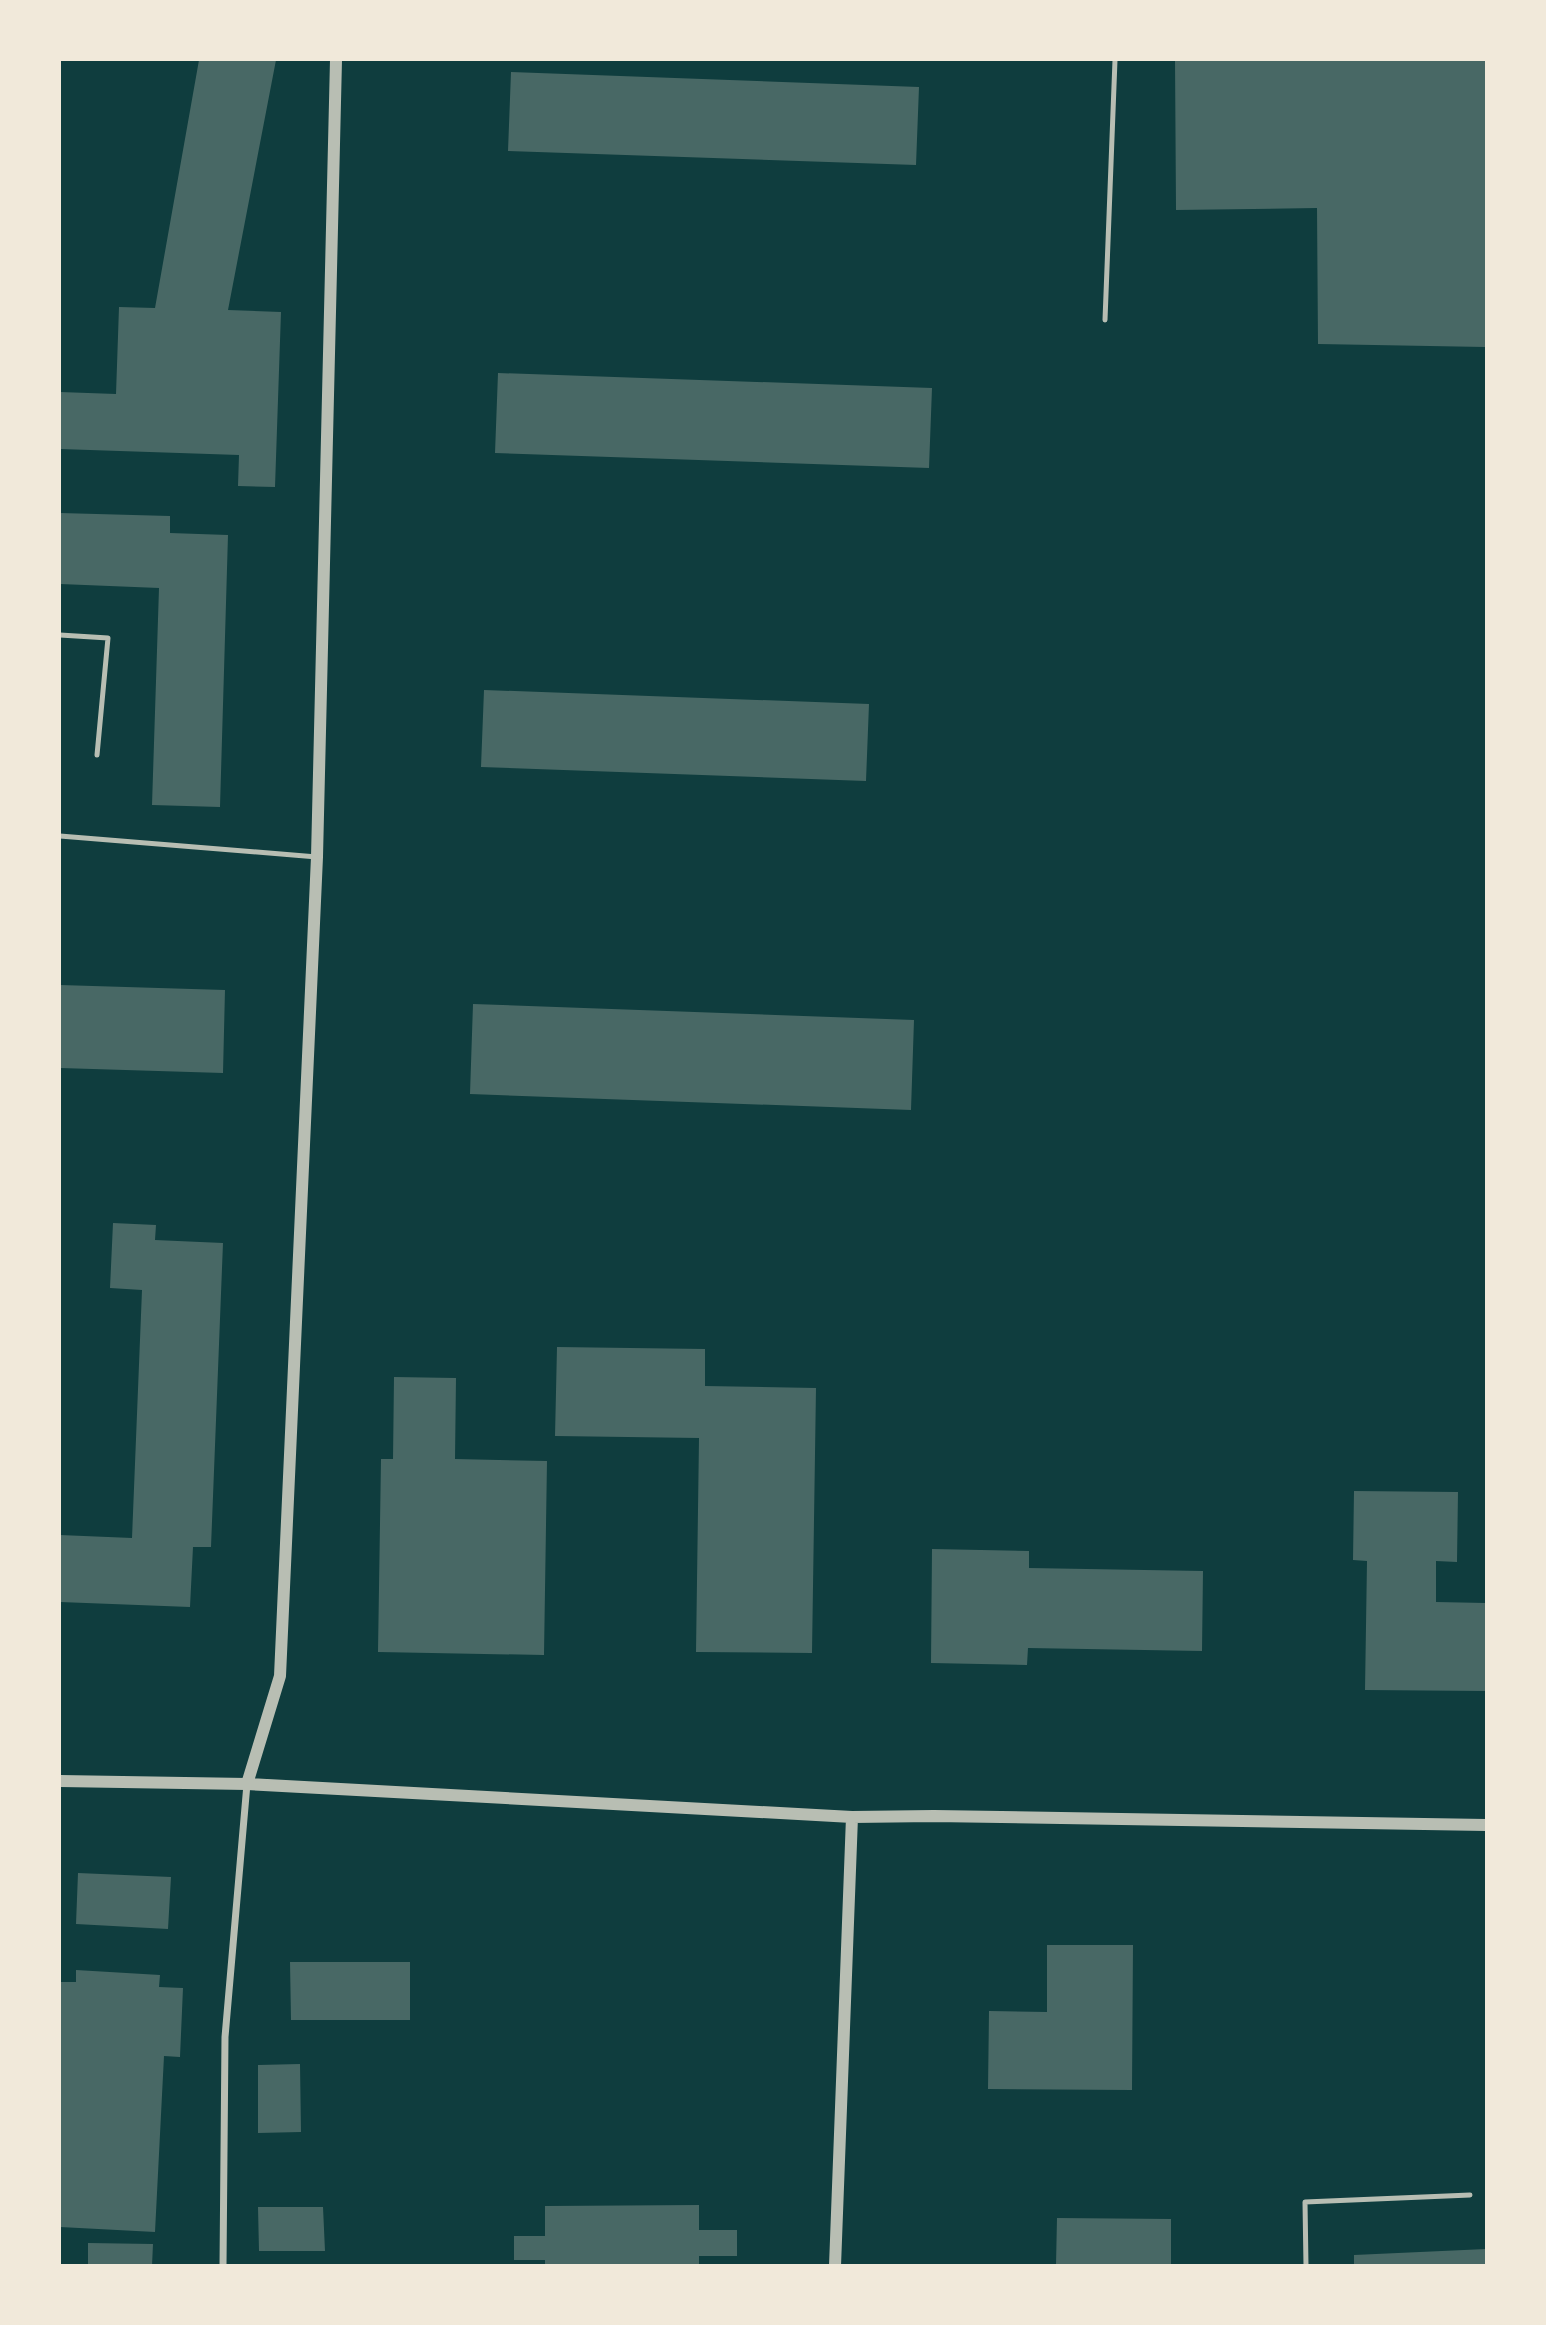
<svg xmlns="http://www.w3.org/2000/svg" width="1546" height="2325" viewBox="0 0 1546 2325" font-family="Commissioner,sans-serif">
	<style>
		.building { fill: #486865 }
		.lines { fill: none; stroke-linecap: round; stroke-linejoin: round }
		.service { stroke: #b8beb3; stroke-width: 5 }
		.minor { stroke: #b8beb3; stroke-width: 7 }
		.tertiary { stroke: #b8beb3; stroke-width: 12 }
	</style>
	<rect width="100%" height="100%" fill="#0f3d3e"/>
	<!-- building -->
	<path class="building" d="M199,60H276L228,310L281,312L275,487L238,486L239,455L60,449V392L116,394L119,307L155,308Z
		M1175,60H1486L1485,347L1318,344L1317,208L1176,210Z
		M511,72L919,87L916,165L508,151Z
		M498,373L932,388L929,468L495,453Z
		M60,513L170,516V533L228,535L220,807L152,805L159,588L60,584Z
		M484,690L869,704L866,781L481,767Z
		M60,985L225,990L223,1073L60,1068Z
		M473,1004L914,1020L911,1110L470,1094Z
		M113,1223L156,1225L155,1240L223,1243L211,1547H193L190,1607L60,1602V1535L132,1538L142,1290L110,1288Z
		M557,1347L705,1349V1386L816,1388L812,1653L696,1652L699,1438L555,1436Z
		M394,1377L456,1378L455,1459L547,1461L544,1655L378,1652L381,1459H393Z
		M1354,1491L1458,1492L1457,1562L1436,1561V1602L1486,1603V1691L1365,1690L1367,1561L1353,1560Z
		M932,1549L1029,1551V1568L1203,1571L1202,1651L1028,1648L1027,1665L931,1663Z
		M78,1873L171,1877L168,1929L76,1924Z
		M1047,1945H1133L1132,2090L988,2089L989,2011L1047,2012Z
		M290,1962H410V2020H291Z
		M76,1970L160,1975L159,1987L183,1988L180,2057L164,2056L155,2232L60,2227V1982H76Z
		M300,2064L301,2132L258,2133V2065Z
		M699,2205V2230H737V2256H699V2266H545V2260H514V2236H545V2206Z
		M258,2207H323L325,2251H259Z
		M1057,2218L1171,2219V2266L1056,2265Z
		M88,2243L153,2244L152,2266H88Z
		M1486,2249V2266H1354V2255Z"/>
	<g class="lines">
		<!-- service -->
		<path class="service" d="M1105,320L1115,60
			M60,635L108,638L97,755
			M60,836L317,857
			M1306,2266L1305,2202L1470,2195"/>
		<!-- minor -->
		<path class="minor" d="M223,2266L225,2037L247,1784"/>
		<!-- tertiary -->
		<path class="tertiary" d="M60,1781L247,1784L852,1817L934,1816L1486,1825
			M247,1784L280,1676L317,857L336,60
			M835,2266L852,1817"/>
	</g>
	<!-- border -->
	<rect width="1546" height="2325" fill="none" stroke="#f1e9da" stroke-width="122"/>
</svg>
